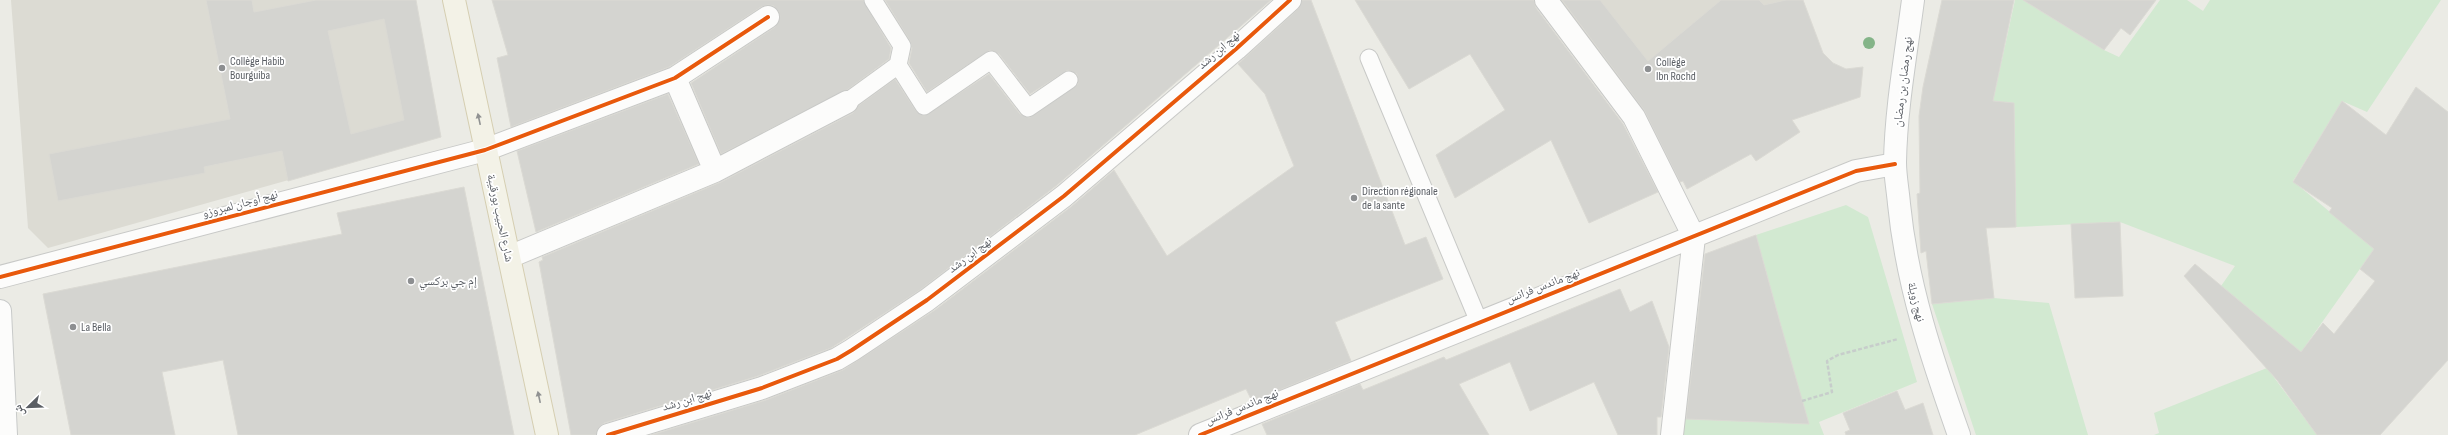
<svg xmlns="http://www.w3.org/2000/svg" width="2448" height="435" viewBox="0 0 2448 435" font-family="'Sofia Sans Condensed','Noto Naskh Arabic',sans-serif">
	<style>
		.education { fill: #dcdbd3 }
		.green { fill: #d2e9d1 }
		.building { fill: #d4d4d0; stroke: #dbdad4; fill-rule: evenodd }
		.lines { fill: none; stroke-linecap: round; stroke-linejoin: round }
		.lane-casing { stroke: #c8c9c7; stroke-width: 19 }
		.street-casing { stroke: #c8c9c7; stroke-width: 24 }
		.secondary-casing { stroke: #c8cac9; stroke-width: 24 }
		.primary-casing { stroke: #d5ceb1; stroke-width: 24 }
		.path { stroke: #c7cdcb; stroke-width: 2.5; stroke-dasharray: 4 2; stroke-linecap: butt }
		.lane { stroke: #fcfcfb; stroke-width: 17 }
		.street { stroke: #fcfcfb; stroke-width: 22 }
		.secondary { stroke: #fcfcfb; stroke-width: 22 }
		.primary { stroke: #f3f2e7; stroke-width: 22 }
		.cycleway-casing { stroke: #fff; stroke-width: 6 }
		.cycleway { stroke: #e8590c; stroke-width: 4 }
		.tree { fill: #84b488 }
		.oneway { fill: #909292 }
		.poi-dot { fill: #8d8f91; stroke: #fff; stroke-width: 1.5 }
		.labels { text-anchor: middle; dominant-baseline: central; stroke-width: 3.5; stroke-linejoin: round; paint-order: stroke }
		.street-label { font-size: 12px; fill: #5a5e64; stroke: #fff }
		.poi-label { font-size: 12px; fill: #5a5e64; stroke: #fff; text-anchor: start }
	</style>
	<rect width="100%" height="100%" fill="#ebebe5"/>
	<!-- education -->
	<path class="education" d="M11,0H415L441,137L48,248L28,228Z
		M1557,0H1786L1764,5L1639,109Z"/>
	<!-- green -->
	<path class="green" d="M2015,0H2023L2104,50L2119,57L2160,0H2187L2203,11L2210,0H2441L2367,112L2342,101L2293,181L2374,249L2301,352L2221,286L2235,266L2120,222L2016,227L2014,103L1993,101Z
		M1846,205L1868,217L1917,382L1819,422L1824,435H1680L1681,418L1727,421L1781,326L1756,235Z
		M1994,298L2049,303L2088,435H1976L1932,304Z
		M2267,368L2317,435H2154L2159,433L2154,413Z"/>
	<!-- building -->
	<path class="building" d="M206,0H252L254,12L316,0H416L441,137L288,181L282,151L204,167L205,173L58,201L49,154L230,119ZM384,19L404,120L351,134L328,31Z
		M492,0H863L891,48L889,59L847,90L721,154L691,83L775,27L780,16L774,6L768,5L761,7L669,67L511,127L497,58L508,55Z
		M885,0H1271L1056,186L920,290L845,339L831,348L758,376L604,423L599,427L596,435H571L539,262L543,260L542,257L721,182L853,113L858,106L895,79L916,111L924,116L989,74L1020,114L1029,118L1078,84L1077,74L1068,70L1030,94L999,54L990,50L927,92L909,63L912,48L910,41Z
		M1302,0H1311L1405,245L1426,237L1443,279L1335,322L1351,361L1252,401L1246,389L1135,435H651L766,400L843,370L935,310L1072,206L1114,170L1167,256L1294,166L1265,94L1238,64L1298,9Z
		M1355,0H1534L1536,8L1623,124L1658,192L1589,223L1551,140L1455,198L1436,155L1505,110L1470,54L1409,89Z
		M1562,0H1600L1648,61L1721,0H1759L1764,5L1786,0H1803L1823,53L1833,63L1846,69L1863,67L1860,97L1792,120L1800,132L1756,161L1751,154L1687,189L1683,181L1680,182L1644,110Z
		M1942,0H2014L1993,101L2014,103L2016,227L1986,228L1994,298L1932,304L1926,251L1921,253L1917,194L1920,193L1919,116L1923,87Z
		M2023,0H2156L2130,35L2121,28L2104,50Z
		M2416,87L2448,112V360L2380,435H2317L2277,380L2184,276L2195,264L2301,352L2323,323L2334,334L2375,281L2360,269L2374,249L2329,212L2332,208L2293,182L2342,101L2386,135Z
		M668,94L699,164L536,232L517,151Z
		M464,187L514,435H238L223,360L162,372L175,435H71L43,294L342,234L337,213Z
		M2120,222L2123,296L2075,298L2071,224Z
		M1756,235L1781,326L1809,424L1686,419L1705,254Z
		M1620,289L1630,312L1652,301L1669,347L1661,417H1657V435H1618L1594,382L1530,411L1510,362L1459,384L1489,435H1267L1262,424L1360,384L1363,390L1444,357L1446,360Z
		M1897,391L1905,410L1923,403L1933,435H1846L1845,432L1850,430L1843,413Z"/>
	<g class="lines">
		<defs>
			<path id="lane" d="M873,0L902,46L898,65L924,106L991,60L1028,108L1069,80
				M1369,58L1479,322
				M847,102L898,65"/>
			<path id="street" d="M1546,0L1634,117L1694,237L1672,435
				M675,78L715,171
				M509,257L715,171L847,102
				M0,277L485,150L675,78L768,17
				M608,435L762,388L837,359L852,350L927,300L1064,196L1236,49L1290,0
				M1200,435L1856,171L1895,164"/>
			<path id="secondary" d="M1913,0C1906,54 1896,108 1895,162C1895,176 1898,191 1899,204C1907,285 1932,359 1959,435
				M0,311L6,435"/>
			<path id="primary" d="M454,0L547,435"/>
		</defs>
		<!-- lane casing -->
		<use href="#lane" class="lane-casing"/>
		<!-- street casing -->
		<use href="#street" class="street-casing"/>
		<!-- secondary casing -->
		<use href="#secondary" class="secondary-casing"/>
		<!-- primary casing -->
		<use href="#primary" class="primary-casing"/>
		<!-- path -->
		<path class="path" d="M1802,401L1832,392L1827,361L1838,355L1898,339"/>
		<!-- lane -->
		<use href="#lane" class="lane"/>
		<!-- street -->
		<use href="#street" class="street"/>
		<!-- secondary -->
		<use href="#secondary" class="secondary"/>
		<!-- primary -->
		<use href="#primary" class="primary"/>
		<defs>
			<path id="cycleway" d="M0,277L485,150L675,78L768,17
				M608,435L762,388L837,359L852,350L927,300L1064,196L1236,49L1290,0
				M1200,435L1856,171L1895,164"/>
		</defs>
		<!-- cycleway casing -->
		<use href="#cycleway" class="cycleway-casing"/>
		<!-- cycleway -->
		<use href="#cycleway" class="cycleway"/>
	</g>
	<!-- trees -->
	<circle class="tree" cx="1869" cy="43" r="6"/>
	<!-- one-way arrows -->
	<defs><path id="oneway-solid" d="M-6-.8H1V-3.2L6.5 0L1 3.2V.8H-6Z"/></defs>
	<g class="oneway">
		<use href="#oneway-solid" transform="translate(479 119) rotate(-102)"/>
		<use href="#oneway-solid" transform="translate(539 397) rotate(-102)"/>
	</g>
	<!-- markers -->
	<g class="poi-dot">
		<circle cx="222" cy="68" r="4"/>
		<circle cx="1648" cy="69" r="4"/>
		<circle cx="1354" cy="198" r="4"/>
		<circle cx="411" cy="281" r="4"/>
		<circle cx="73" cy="327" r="4"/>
	</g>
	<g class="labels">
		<!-- street labels -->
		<g class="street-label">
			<text transform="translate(1219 50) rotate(-41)">نهج ابن رشد</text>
			<text transform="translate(1903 82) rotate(-83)">نهج رمضان بن رمضان</text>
			<text transform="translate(240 204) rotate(-15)">نهج أوجان لمبروزو</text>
			<text transform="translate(500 218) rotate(78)">شارع الحبيب بورقيبة</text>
			<text transform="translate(970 255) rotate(-37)">نهج ابن رشد</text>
			<text transform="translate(1543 286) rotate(-21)">نهج ماندس فرانس</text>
			<text transform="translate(1916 302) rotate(76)">نهج زويلة</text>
			<text transform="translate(687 400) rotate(-17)">نهج ابن رشد</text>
			<text transform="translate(1242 407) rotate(-22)">نهج ماندس فرانس</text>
		</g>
		<!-- poi labels -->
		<g class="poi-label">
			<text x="230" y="61">Collège Habib<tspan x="230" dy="14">Bourguiba</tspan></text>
			<text x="1656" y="62">Collège<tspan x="1656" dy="14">Ibn Rochd</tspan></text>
			<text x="1362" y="191">Direction régionale<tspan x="1362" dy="14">de la sante</tspan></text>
			<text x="419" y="281">إم جي بركسي</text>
			<text x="81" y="327">La Bella</text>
		</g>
	</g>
	<!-- north arrow -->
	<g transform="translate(28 407) rotate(247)" stroke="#ffffff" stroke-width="3" paint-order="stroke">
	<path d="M0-3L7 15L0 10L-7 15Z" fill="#5a5e64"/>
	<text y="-6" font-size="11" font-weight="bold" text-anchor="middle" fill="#5a5e64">ش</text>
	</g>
</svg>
